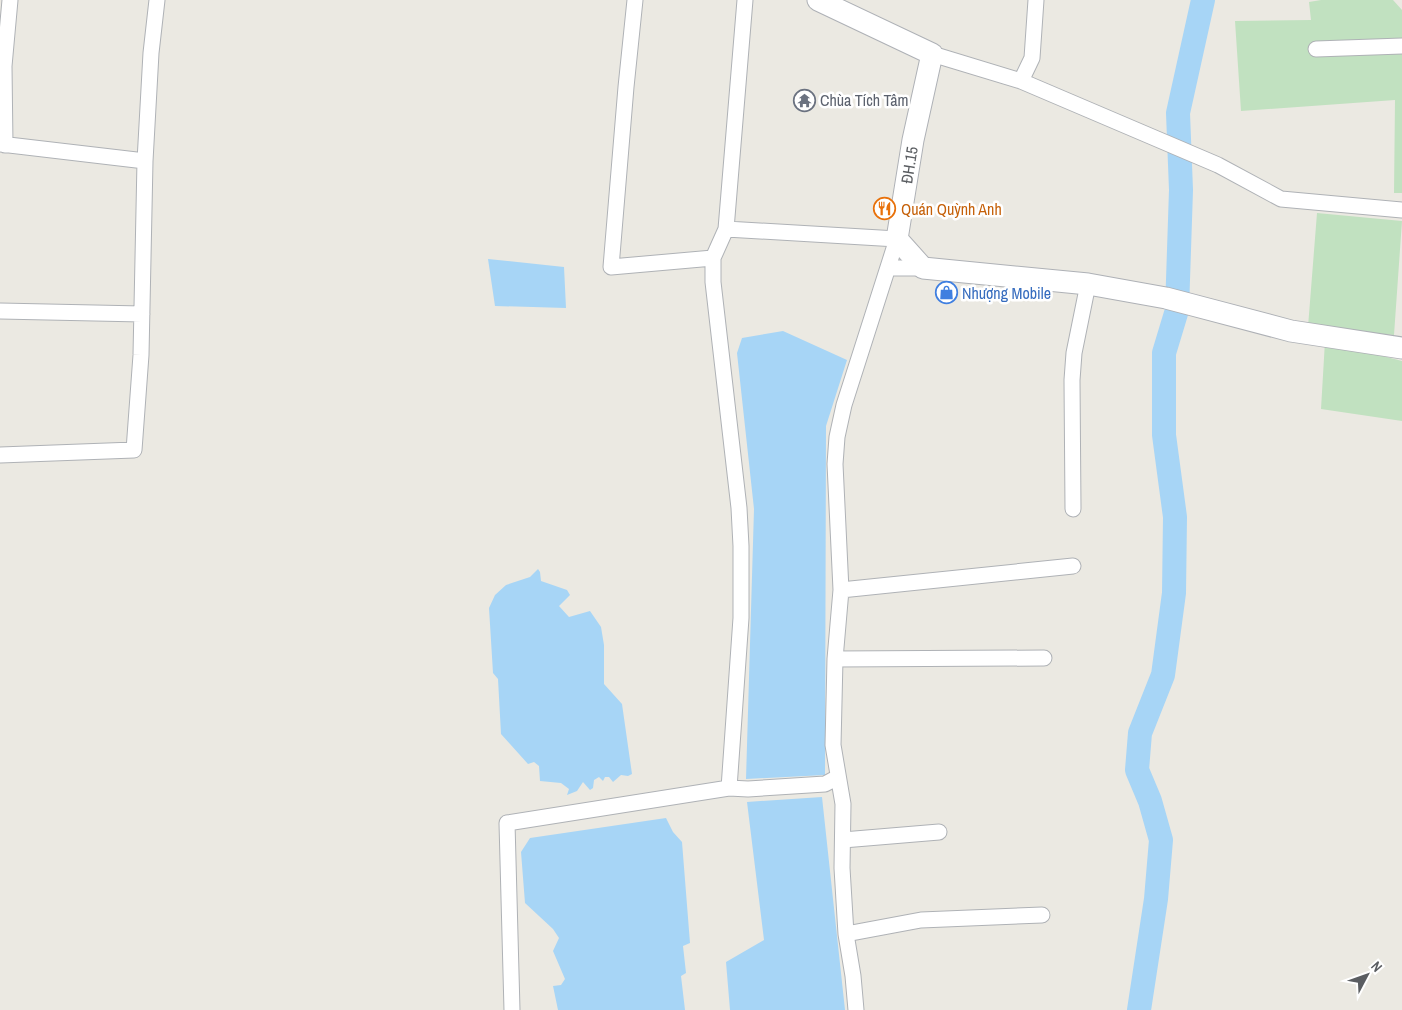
<svg xmlns="http://www.w3.org/2000/svg" width="1402" height="1010" viewBox="0 0 1402 1010" font-family="'Archivo Narrow',sans-serif">
	<style>
		.green { fill: #c1e1c0 }
		.water { fill: #a7d5f6 }
		.lines { fill: none; stroke-linecap: round; stroke-linejoin: round }
		.river { stroke: #a7d5f6; stroke-width: 24 }
		.street-casing { stroke: #afb2b6; stroke-width: 17 }
		.secondary-casing { stroke: #aeb1b6; stroke-width: 23 }
		.street { stroke: #fff; stroke-width: 15 }
		.secondary { stroke: #fff; stroke-width: 21 }
		.labels { text-anchor: middle; dominant-baseline: central; stroke-width: 5; stroke-linejoin: round; paint-order: stroke }
		.worship-label { font-size: 16px; fill: #5b616d; stroke: #fff; text-anchor: start }
		.street-label { font-size: 16px; fill: #5a5d61; stroke: #fff }
		.food-label { font-size: 16px; fill: #c56008; stroke: #fff; text-anchor: start }
		.shop-label { font-size: 16px; fill: #366cbe; stroke: #fff; text-anchor: start }
	</style>
	<rect width="100%" height="100%" fill="#ebe9e2"/>
	<!-- green -->
	<path class="green" d="M1321,0H1393L1402,10V193H1394L1395,100L1241,111L1235,21L1311,20L1309,2Z
		M1317,213L1402,221L1394,335L1308,327Z
		M1325,341L1402,361V421L1321,409Z"/>
	<!-- water -->
	<path class="water" d="M488,259L564,267L566,308L495,306Z
		M783,331L847,360L826,426L825,775L746,779L754,509L737,353L742,338Z
		M538,569L540,572L541,581L567,590L570,595L559,606L569,617L590,611L601,627L604,645V684L622,704L632,774L628,776L621,775L613,782L609,777H605L603,781L599,777L594,780L593,788L590,790L583,782L577,791L567,795L569,789L561,783L540,781L539,766L534,762L528,764L501,734L498,679L493,673L489,608L495,595L506,585L530,577Z
		M822,797L845,1010H730L726,962L764,940L747,802Z
		M666,818L673,832L682,842L690,943L683,946L686,973L681,976L685,1010H558L553,986L561,985L565,979L553,951L559,938L553,929L525,903L521,852L530,838Z"/>
	<g class="lines">
		<!-- river -->
		<path class="river" d="M1139,1010L1156,899L1161,840L1150,801L1137,770L1140,733L1163,675L1174,593L1175,517L1164,435V353L1177,310L1181,190L1178,113L1203,0"/>
		<defs>
			<path id="street" d="M635,0L626,87L611,267L713,258
				M1316,49L1402,46
				M932,54L1021,81L1032,58L1036,0
				M1021,81L1218,165L1281,199L1402,210
				M0,144L145,161
				M5,145L4,66L10,0
				M726,229L897,239L844,405L837,437L835,464L841,590L835,659L833,745L843,804L842,868L846,934L853,976L856,1010
				M888,268H923
				M0,311L142,314
				M0,455L134,450L141,355L145,161L151,53L157,0
				M1073,509L1072,380L1074,353L1088,284
				M841,590L1073,566
				M835,659L1044,658
				M729,788L741,618V546L739,508L713,282V258L726,229L745,0
				M843,840L939,832
				M846,934L921,920L1042,915
				M512,1010L507,823L729,788L748,789L825,784L838,777"/>
			<path id="secondary" d="M818,0L932,54L913,140L897,239L923,268L1088,284L1166,298L1291,331L1402,348"/>
		</defs>
		<!-- street casing -->
		<use href="#street" class="street-casing"/>
		<!-- secondary casing -->
		<use href="#secondary" class="secondary-casing"/>
		<!-- street -->
		<use href="#street" class="street"/>
		<!-- secondary -->
		<use href="#secondary" class="secondary"/>
	</g>
	<!-- icons -->
	<defs>
		<symbol id="temple-ring" viewBox="-11 -11 22 22"><circle r="9.5" fill="#fff" stroke="#6b7280" stroke-width="1.5"/><path d="M0-6L5-2H3V0L6.5 2.5H4V6H1.5V3h-3V6H-4V2.5H-6.5L-3 0V-2H-5Z" fill="#6b7280"/></symbol>
		<symbol id="restaurant-ring" viewBox="-11 -11 22 22"><circle r="9.5" fill="#fff" stroke="#e8710a" stroke-width="1.5"/><path d="M-5-6h1v4h1v-4h1v4h1v-4h1v5L-1.5 .5V6h-2V.5L-5-1ZM5-6V6H3V1.5H1.5Q1.5-4 5-6Z" fill="#e8710a"/></symbol>
		<symbol id="shop-ring" viewBox="-11 -11 22 22"><circle r="9.5" fill="#fff" stroke="#3f7fe0" stroke-width="1.5"/><path d="M-5-2.5h2.3a2.7 3.5 0 0 1 5.4 0H5L5.5 6h-11ZM-1.5-2.5h3a1.5 2.3 0 0 0-3 0Z" fill="#3f7fe0"/></symbol>
	</defs>
	<g fill-rule="evenodd">
		<use href="#temple-ring" x="792" y="88" width="25" height="25"/>
		<use href="#restaurant-ring" x="872" y="196" width="25" height="25"/>
		<use href="#shop-ring" x="934" y="280" width="25" height="25"/>
	</g>
	<g class="labels">
		<!-- worship labels -->
		<g class="worship-label">
			<text x="820" y="100">Chùa Tích Tâm</text>
		</g>
		<!-- street labels -->
		<g class="street-label">
			<text transform="translate(909 165) rotate(-81)">ĐH.15</text>
		</g>
		<!-- food labels -->
		<g class="food-label">
			<text x="901" y="209">Quán Quỳnh Anh</text>
		</g>
		<!-- shop labels -->
		<g class="shop-label">
			<text x="962" y="293">Nhượng Mobile</text>
		</g>
	</g>
	<!-- north arrow -->
	<g transform="translate(1367 975) rotate(49)" stroke="#ffffff" stroke-width="4" paint-order="stroke">
	<path d="M0-4L9 19L0 12L-9 19Z" fill="#5a5d61"/>
	<text y="-8" font-size="14" font-weight="bold" text-anchor="middle" fill="#5a5d61">N</text>
	</g>
</svg>
